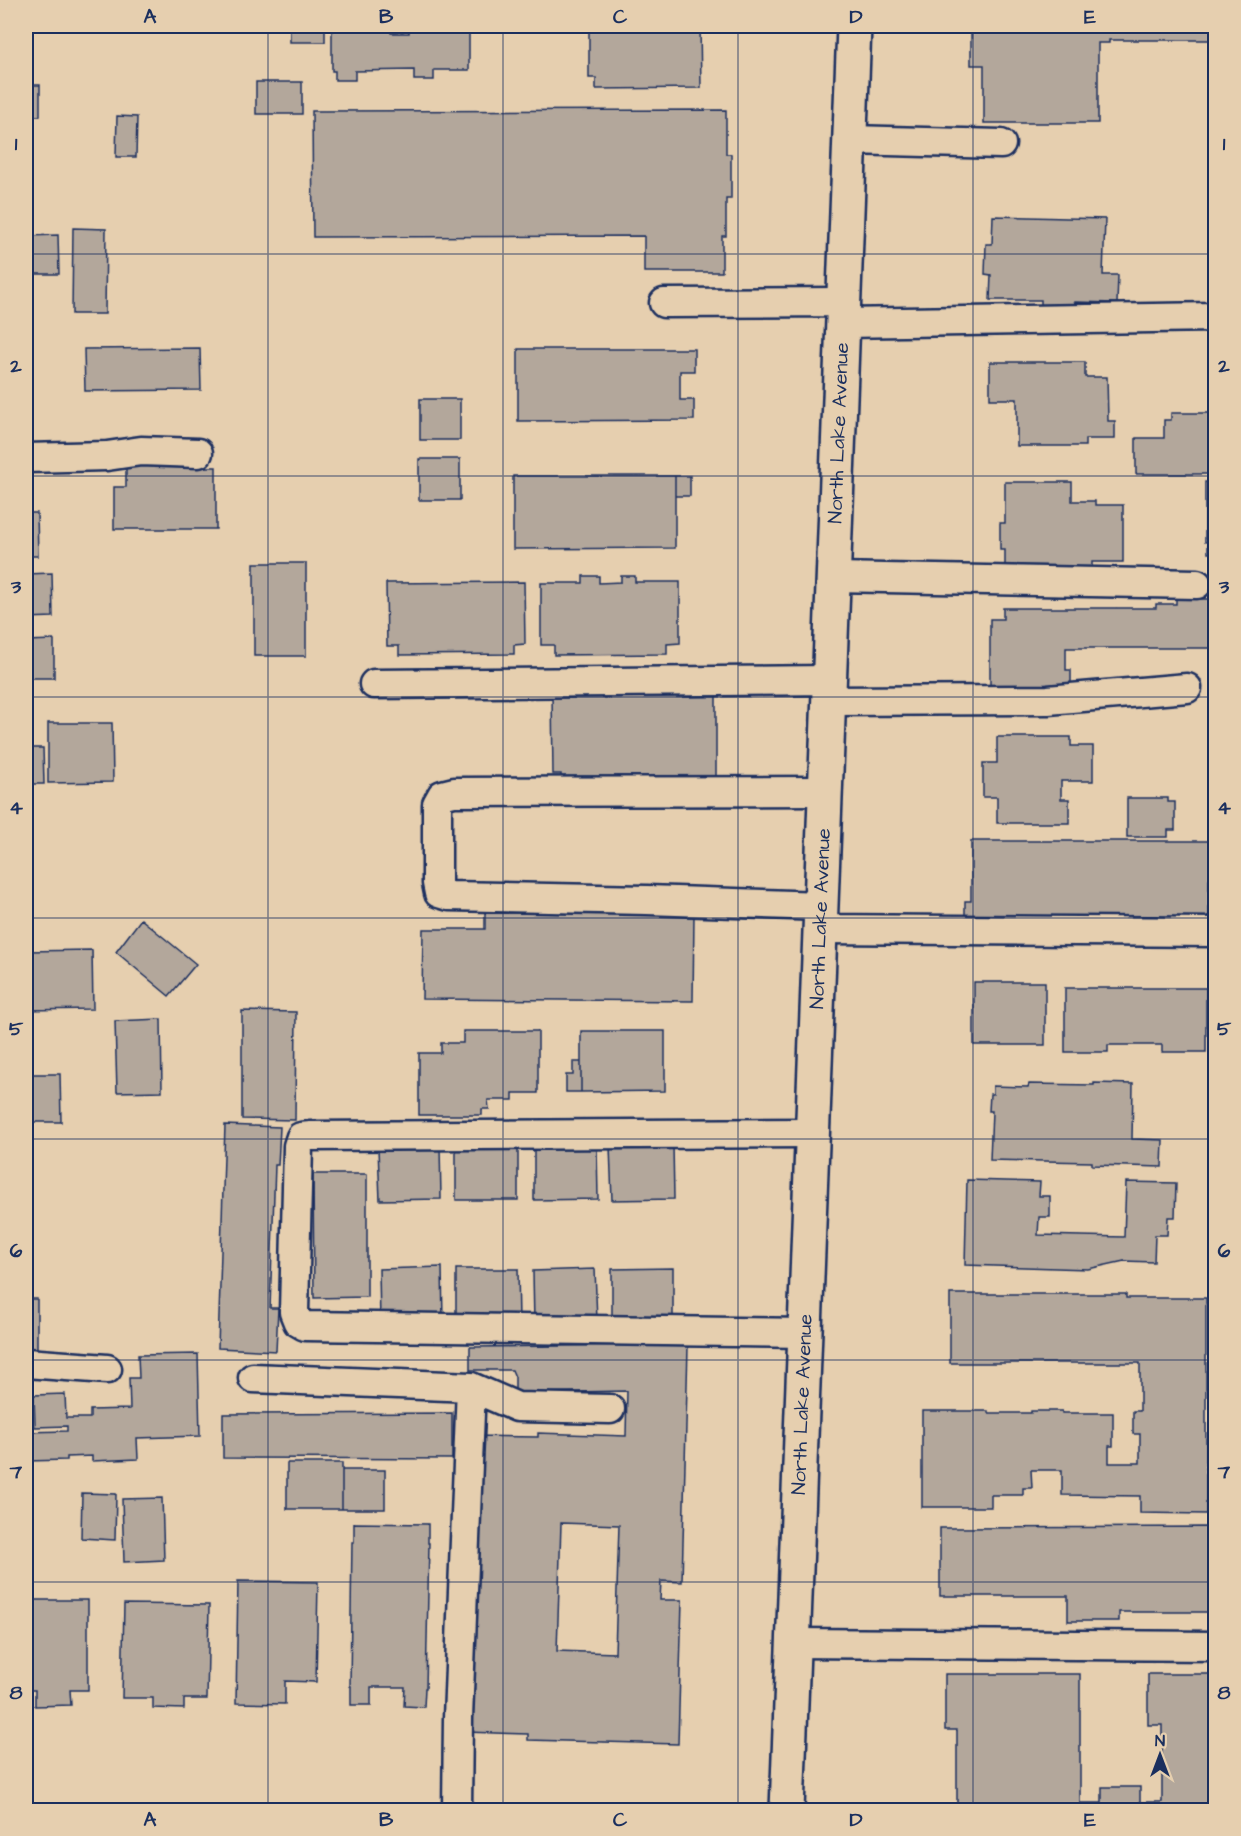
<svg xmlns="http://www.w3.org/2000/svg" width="1241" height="1836" viewBox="0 0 1241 1836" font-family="'Architects Daughter',sans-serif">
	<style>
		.building { fill: #b3a79b; stroke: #1b2f5e; stroke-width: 1.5; fill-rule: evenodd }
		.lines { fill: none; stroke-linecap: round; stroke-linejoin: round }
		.service-casing { stroke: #1b2f5e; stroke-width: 33 }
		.secondary-casing { stroke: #1b2f5e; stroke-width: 38 }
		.service { stroke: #e6cfaf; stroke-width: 28 }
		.secondary { stroke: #e6cfaf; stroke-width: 33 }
		.grid { fill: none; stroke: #1b2f5e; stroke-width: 1.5; stroke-opacity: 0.55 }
		.labels { text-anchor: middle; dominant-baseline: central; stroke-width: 6; stroke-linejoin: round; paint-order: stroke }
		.street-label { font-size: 20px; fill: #1b2f5e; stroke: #e6cfaf }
		.neatline { fill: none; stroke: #1b2f5e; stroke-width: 2 }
		.grid-label { font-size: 20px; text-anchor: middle; font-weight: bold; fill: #1b2f5e }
	</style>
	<rect width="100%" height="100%" fill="#e6cfaf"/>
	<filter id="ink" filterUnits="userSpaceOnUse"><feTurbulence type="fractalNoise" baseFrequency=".0167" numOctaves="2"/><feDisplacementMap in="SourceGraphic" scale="12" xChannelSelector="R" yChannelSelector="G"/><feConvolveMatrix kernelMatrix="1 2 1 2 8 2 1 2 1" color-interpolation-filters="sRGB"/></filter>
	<g filter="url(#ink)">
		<!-- building -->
		<path class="building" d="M290,26H325V42H290Z
			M332,26H391V33H409V26H469V70H434V80H414V70L355,71V80H335V71H332Z
			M589,26H700L701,88L596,89V78H589Z
			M971,26H1214V40H1109V43H1098V123H984V65H971Z
			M256,82H302V114H256Z
			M26,85H40V116H26Z
			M726,110V154H731V199H726V236H722V272H644V236L313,237L312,111Z
			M117,116L137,117L136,157H116Z
			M26,200H31V225L26,224Z
			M993,216L1105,219L1103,275H1118L1117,303L1075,302V307L1041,306V300H990L991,275L985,274L986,244H992Z
			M73,228L106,229L105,314H72Z
			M58,235L59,274H26V236Z
			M200,348L201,390L85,391L84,349Z
			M518,349H694V371H680V400H694V420L518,421Z
			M990,362H1085V377H1107L1108,421H1115V439H1085V446H1017V399H990Z
			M420,399H460V440H420Z
			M1171,413H1216V474H1136V438H1164V420H1171Z
			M126,457H175V467H216V529H114V487H126Z
			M419,459H460V500H419Z
			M513,476H675V548L513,549Z
			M675,476H690V496H675Z
			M1005,482H1072V501H1095V505H1123V562H1092V573H1005V550H1000V523H1005Z
			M1205,482H1216V553H1208V542H1205Z
			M26,513H37L38,556H26Z
			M254,563H306V656H254Z
			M52,573L53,617L26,618V574Z
			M583,576H599V583L621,582V576H635V582H680V643L667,644V654L554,655V645H541V583H583Z
			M524,582L525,644L514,645V654L399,655V646H387L386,583Z
			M1176,599H1216V648H1066V670H1071V693L990,687V619H1003V608H1156V604H1176Z
			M54,640V678H26V641Z
			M716,691V783L561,781V774H553L552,692Z
			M48,723H112L113,782L48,783Z
			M997,737H1071V746H1093V781H1061V799H1069V823H997V797H983V763H997Z
			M26,748H43L44,784H26Z
			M1127,798H1168V802H1175V830H1168V837H1127Z
			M1209,835H1216V879H1209V917L1005,918L965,925V901H971V841H1209Z
			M485,913L694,914L693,1001L422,999L423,929H485Z
			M141,919L196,964L169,996L116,952Z
			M92,950L93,1009L26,1010V951Z
			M974,982H1045V1045H974Z
			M1065,988H1206V1052H1162V1045H1108V1052H1065Z
			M242,1011L296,1012L295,1120L242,1119Z
			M161,1019L162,1091L117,1092L115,1021Z
			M463,1031H538V1093H513V1100H488L489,1109H482V1115H419V1053H441V1043H463Z
			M581,1031H665V1091L581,1092Z
			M573,1062H581V1092H566V1075H573Z
			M26,1074H60L61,1122H26Z
			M1094,1083L1133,1084L1132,1139L1163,1140L1162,1167L1092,1165V1162L990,1160L992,1111H989L990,1094H993V1086L1028,1087L1029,1084L1094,1085Z
			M225,1125L280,1127L278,1165H275L270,1308H278L276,1351L218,1348Z
			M673,1145L674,1199L612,1200L610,1146Z
			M440,1146L441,1199L380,1200L378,1148Z
			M456,1146H518V1200H456Z
			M534,1146H597L598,1199L534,1200Z
			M313,1174H367V1297L314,1298Z
			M967,1180L1040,1182L1039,1196H1050V1217H1039L1038,1235L1124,1237L1126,1182L1176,1183L1175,1217H1168L1167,1235H1155L1154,1262L1124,1261L1088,1269L965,1265Z
			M442,1267L443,1321L380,1323L379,1269Z
			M673,1268V1320L612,1321V1269Z
			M456,1269H518L519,1321L456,1322Z
			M595,1269L597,1321L534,1323L533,1271Z
			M950,1294H1126V1298H1206V1514L1140,1513V1496L1062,1495V1470H1031L1032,1488H1023V1495H991V1507H922V1411H988V1413H1031V1411H1062V1413H1113V1446H1109V1463H1140V1434H1133V1411H1140V1363H950Z
			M26,1299H37V1349H26Z
			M640,1345L688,1346L682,1582L661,1581L660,1600H682L678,1744L528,1740V1734L466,1732L474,1436L538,1437V1433L626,1436L627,1391L515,1393V1377L512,1370H470V1347ZM561,1523L619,1525L615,1653L557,1651Z
			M198,1354L200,1436L137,1438L138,1459L92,1461V1456L67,1457V1460L26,1461V1432L67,1431V1426L35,1427L34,1395L65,1394L66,1418H90V1410L130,1409L129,1378H139L138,1355Z
			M452,1413V1459L223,1458V1414Z
			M287,1463H342V1509H287Z
			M342,1470H385V1509H342Z
			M82,1493L116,1494L115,1540L81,1538Z
			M162,1498L164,1560L124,1562L122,1499Z
			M354,1523L428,1524V1543H429L426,1688H425L424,1707L404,1706L405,1687H371V1705H351V1686H350L352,1542H354Z
			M1216,1527V1612H1119V1621H1068V1596H940V1528Z
			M238,1581L318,1582L316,1682L285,1681V1704L236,1703Z
			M26,1600H88V1690H70L71,1705L35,1706V1690H26Z
			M124,1604L209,1605L207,1699H184V1709L153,1708V1698H122Z
			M945,1674H1080V1803H1102V1787H1140V1802H1162V1725H1148V1674H1216V1810H946V1805H957V1730H945Z"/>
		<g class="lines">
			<defs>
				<path id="service" d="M850,140L1001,144
					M664,303L844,302
					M843,323L1216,317
					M26,458L107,456L141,451L198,453
					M834,577L1197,584
					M374,684L830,680
					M829,701L1048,700L1187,688
					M821,906L647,900L449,896L439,893L437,883V804L442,795L454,792L826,791
					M821,929L1216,932
					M805,1333L305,1326L298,1322L294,1312L298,1146L301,1137L311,1136L813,1133
					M26,1363L107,1369
					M253,1378L471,1387L517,1407L610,1409
					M794,1643L1216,1646
					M457,1810L458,1718L471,1387"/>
				<g id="secondary">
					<path id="s1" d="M787,1810L854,26"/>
				</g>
			</defs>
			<!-- service casing -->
			<use href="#service" class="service-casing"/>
			<!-- secondary casing -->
			<use href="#secondary" class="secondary-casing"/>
			<!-- service -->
			<use href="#service" class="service"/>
			<!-- secondary -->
			<use href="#secondary" class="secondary"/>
		</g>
	</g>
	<!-- grid -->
	<path class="grid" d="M268,26V1810M503,26V1810M738,26V1810M973,26V1810M26,254H1216M26,476H1216M26,697H1216M26,918H1216M26,1139H1216M26,1360H1216M26,1582H1216"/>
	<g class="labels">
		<!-- street labels -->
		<g class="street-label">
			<text stroke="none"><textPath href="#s1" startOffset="1378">North Lake Avenue</textPath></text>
			<text stroke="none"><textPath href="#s1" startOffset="892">North Lake Avenue</textPath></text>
			<text stroke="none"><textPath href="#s1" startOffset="406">North Lake Avenue</textPath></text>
		</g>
	</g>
	<!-- margin -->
	<rect width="1241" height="1836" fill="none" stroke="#e6cfaf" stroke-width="66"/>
	<!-- north arrow -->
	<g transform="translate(1160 1755)" stroke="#e6cfaf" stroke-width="4.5" paint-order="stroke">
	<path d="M0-4.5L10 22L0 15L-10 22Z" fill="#1b2f5e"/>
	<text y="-9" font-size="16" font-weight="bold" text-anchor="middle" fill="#1b2f5e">N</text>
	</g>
	<rect x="33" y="33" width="1175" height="1770" class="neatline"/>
	<g class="grid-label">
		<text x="150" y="23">A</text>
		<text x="386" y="23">B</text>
		<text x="620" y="23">C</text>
		<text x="856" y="23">D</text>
		<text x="1090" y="23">E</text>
		<text x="16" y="150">1</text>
		<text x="1224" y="150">1</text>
		<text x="16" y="372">2</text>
		<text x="1224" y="372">2</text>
		<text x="16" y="593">3</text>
		<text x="1224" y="593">3</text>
		<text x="16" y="814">4</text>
		<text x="1224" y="814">4</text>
		<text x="16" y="1035">5</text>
		<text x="1224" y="1035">5</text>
		<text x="16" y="1257">6</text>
		<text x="1224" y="1257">6</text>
		<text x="16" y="1478">7</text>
		<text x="1224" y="1478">7</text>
		<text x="16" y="1699">8</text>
		<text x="1224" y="1699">8</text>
		<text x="150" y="1826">A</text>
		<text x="386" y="1826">B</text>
		<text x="620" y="1826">C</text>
		<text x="856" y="1826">D</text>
		<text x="1090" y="1826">E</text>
	</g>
</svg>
